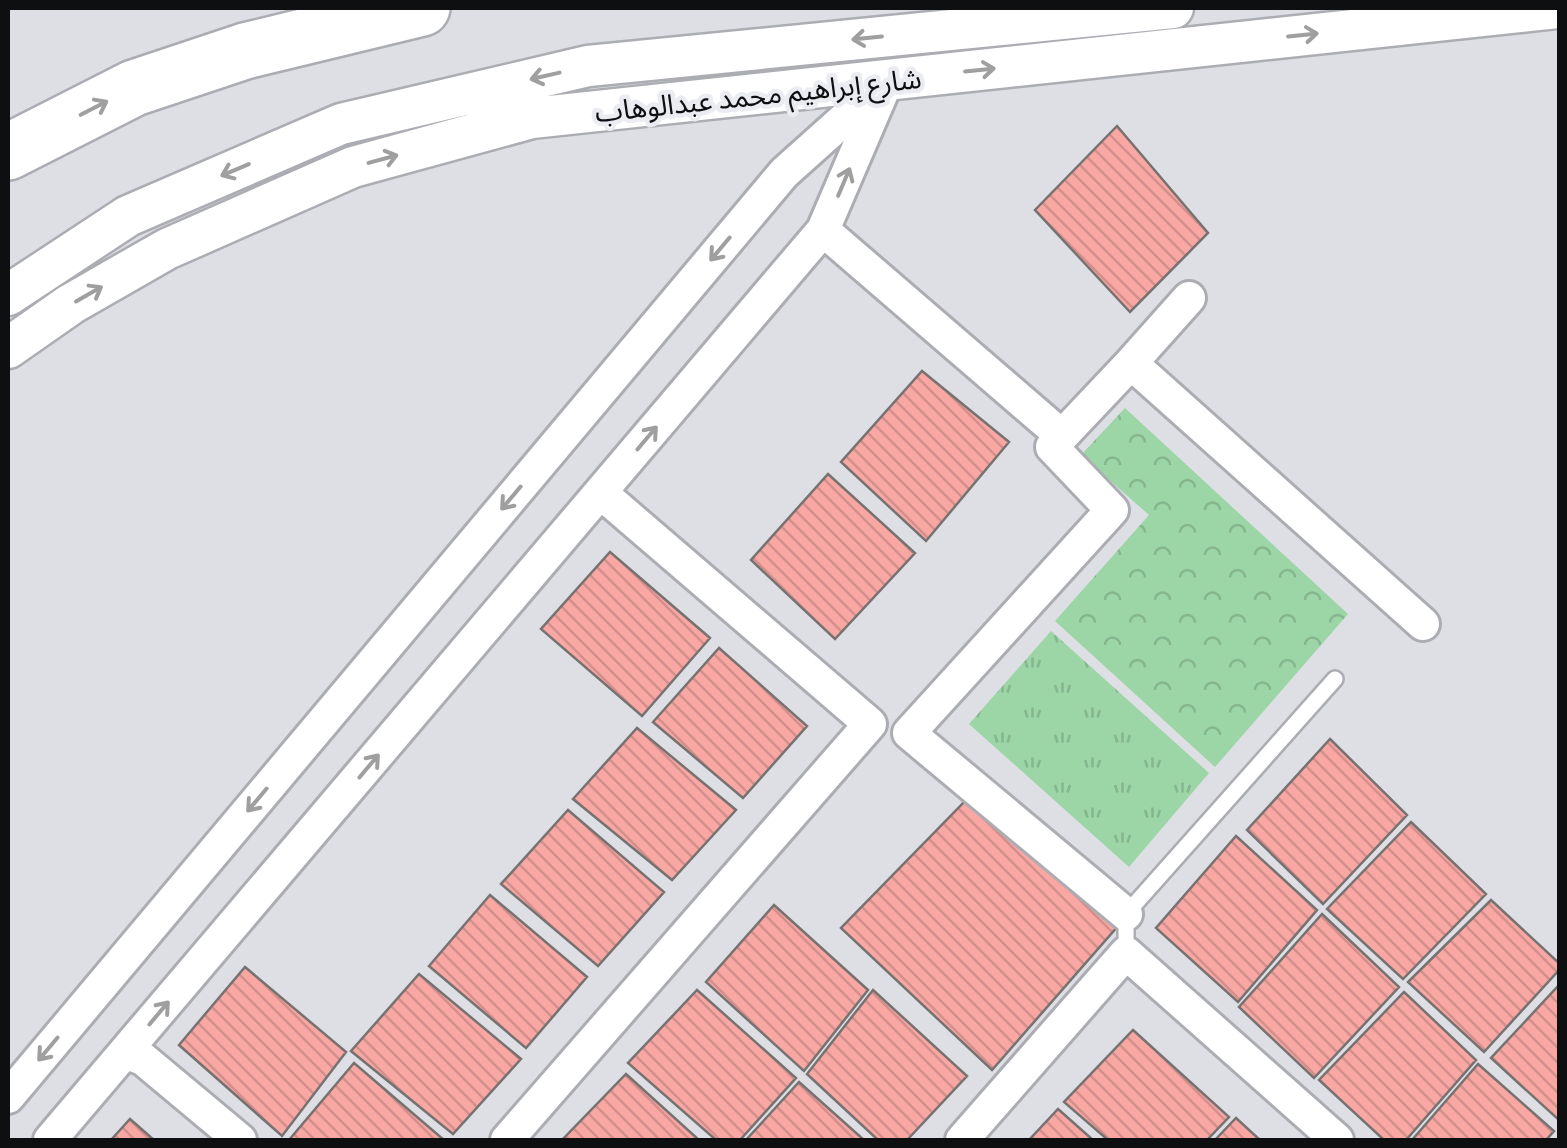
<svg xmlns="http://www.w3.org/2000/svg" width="1567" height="1148" viewBox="0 0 1567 1148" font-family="'Exo 2','Noto Sans Arabic',sans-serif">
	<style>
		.grass { fill: url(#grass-tufts) }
		.forest { fill: url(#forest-crowns) }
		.building { fill: url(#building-back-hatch); stroke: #777271; stroke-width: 2.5 }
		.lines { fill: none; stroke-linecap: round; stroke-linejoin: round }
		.service-casing { stroke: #abadb2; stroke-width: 20 }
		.minor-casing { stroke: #abadb2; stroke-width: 38 }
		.tertiary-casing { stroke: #abadb2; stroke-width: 45 }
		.motorway-casing { stroke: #abadb2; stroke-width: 60 }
		.service { stroke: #fff; stroke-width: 15 }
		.minor { stroke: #fff; stroke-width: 32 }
		.tertiary { stroke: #fff; stroke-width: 40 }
		.motorway { stroke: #fff; stroke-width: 55 }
		.oneway { stroke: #9f9f9f }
		.labels { text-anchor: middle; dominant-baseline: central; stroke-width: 9; stroke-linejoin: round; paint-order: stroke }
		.street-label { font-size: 28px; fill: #0e0f10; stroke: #eaecf1 }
	</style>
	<defs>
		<pattern id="grass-tufts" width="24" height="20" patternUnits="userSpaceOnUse" patternTransform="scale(2.5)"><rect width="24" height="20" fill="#9cd5a6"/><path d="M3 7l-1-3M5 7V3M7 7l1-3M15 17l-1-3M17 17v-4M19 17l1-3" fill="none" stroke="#85b68e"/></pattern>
		<pattern id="forest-crowns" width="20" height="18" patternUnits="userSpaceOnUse" patternTransform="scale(2.5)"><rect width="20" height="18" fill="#9cd5a6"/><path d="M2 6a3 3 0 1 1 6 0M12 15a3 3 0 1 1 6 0" fill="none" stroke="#85b68e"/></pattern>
		<pattern id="building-back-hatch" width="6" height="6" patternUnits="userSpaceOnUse" patternTransform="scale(2.5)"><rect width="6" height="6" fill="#f8a7a3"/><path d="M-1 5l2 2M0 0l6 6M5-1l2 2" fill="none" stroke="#d38f8b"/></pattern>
	</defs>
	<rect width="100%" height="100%" fill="#dddfe4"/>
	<!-- grass -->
	<path class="grass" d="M1051,631L1209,773L1129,867L969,724Z"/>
	<!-- forest -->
	<path class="forest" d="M1125,408L1348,614L1215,767L1055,621L1149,515L1081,455Z"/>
	<!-- building -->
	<path class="building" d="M1117,126L1208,233L1130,312L1035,210Z
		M922,371L1009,442L926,541L841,462Z
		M828,474L915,553L835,639L751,560Z
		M610,552L710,638L642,716L541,629Z
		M719,648L807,726L743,798L653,722Z
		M637,728L736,810L672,880L573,799Z
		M1330,739L1407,815L1323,904L1247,830Z
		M971,795L1118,926L992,1070L841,928Z
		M568,810L664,892L598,966L501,884Z
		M1411,822L1486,894L1403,979L1327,909Z
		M1236,836L1317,910L1238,1002L1156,928Z
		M490,895L587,977L526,1048L429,966Z
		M1491,900L1560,964V969L1484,1052L1408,982Z
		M774,905L868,990L804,1071L706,982Z
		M1322,914L1399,987L1314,1078L1239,1007Z
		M245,967L346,1052L282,1136L179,1045Z
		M419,974L521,1059L453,1134L351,1051Z
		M1560,984V1121L1491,1058Z
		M697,990L796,1078L740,1140H716L628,1063Z
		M873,990L967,1076L907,1140H878L807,1074Z
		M1404,992L1476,1060L1406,1140H1384L1319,1080Z
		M1133,1030L1229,1117L1207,1140H1108L1064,1102Z
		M354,1063L444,1140H289Z
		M1478,1064L1554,1131L1546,1140H1412Z
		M626,1074L699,1140H562Z
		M799,1082L864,1140H746Z
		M1058,1109L1093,1140H1029Z
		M1236,1118L1260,1140H1215Z
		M130,1119L154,1140H111Z"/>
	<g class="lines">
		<defs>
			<path id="service" d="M1126,953V914L1335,679"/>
			<path id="minor" d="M823,230L1062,436L1131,363
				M1189,298L1131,363L1423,624
				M1062,436L1052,447L1112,510L909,733L1126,914
				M125,1052L143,1059L240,1140
				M8,1097L784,173L880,87
				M50,1140L823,230L887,81
				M507,1140L870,724L601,493
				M962,1140L1126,953L1337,1140"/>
			<path id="tertiary" d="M8,295L128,216L341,124L588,66L1173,8
				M8,348L71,304L167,249L353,167L532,118L1557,8"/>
			<path id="motorway" d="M8,152L134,88L245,51L422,8"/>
		</defs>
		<!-- service casing -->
		<use href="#service" class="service-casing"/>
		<!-- minor casing -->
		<use href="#minor" class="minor-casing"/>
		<!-- tertiary casing -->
		<use href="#tertiary" class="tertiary-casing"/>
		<!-- motorway casing -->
		<use href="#motorway" class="motorway-casing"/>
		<!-- service -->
		<use href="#service" class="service"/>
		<!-- minor -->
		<use href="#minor" class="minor"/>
		<!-- tertiary -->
		<use href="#tertiary" class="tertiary"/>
		<!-- motorway -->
		<use href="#motorway" class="motorway"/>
	</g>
	<!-- one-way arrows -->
	<defs><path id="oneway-shaft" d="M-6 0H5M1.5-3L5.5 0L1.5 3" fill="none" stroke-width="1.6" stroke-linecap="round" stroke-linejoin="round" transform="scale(2.5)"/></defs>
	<g class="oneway">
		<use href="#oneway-shaft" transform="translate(1303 35) rotate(-6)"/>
		<use href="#oneway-shaft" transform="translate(867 38) rotate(174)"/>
		<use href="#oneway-shaft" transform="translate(980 70) rotate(-6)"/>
		<use href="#oneway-shaft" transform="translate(545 76) rotate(167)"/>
		<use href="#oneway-shaft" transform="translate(94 108) rotate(-27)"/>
		<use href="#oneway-shaft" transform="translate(383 159) rotate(-15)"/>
		<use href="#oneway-shaft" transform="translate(235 170) rotate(157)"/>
		<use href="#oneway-shaft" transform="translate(844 182) rotate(-67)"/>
		<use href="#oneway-shaft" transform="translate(720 249) rotate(130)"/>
		<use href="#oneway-shaft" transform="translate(89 294) rotate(-30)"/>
		<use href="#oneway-shaft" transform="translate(647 438) rotate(-50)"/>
		<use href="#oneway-shaft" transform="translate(511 498) rotate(130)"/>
		<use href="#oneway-shaft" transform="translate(369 766) rotate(-50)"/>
		<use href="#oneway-shaft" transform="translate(257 800) rotate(130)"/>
		<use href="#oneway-shaft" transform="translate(159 1013) rotate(-50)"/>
		<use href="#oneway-shaft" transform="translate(48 1049) rotate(130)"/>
	</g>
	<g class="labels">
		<!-- street labels -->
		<g class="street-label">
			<text transform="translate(758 94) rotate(-6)">شارع إبراهيم محمد عبدالوهاب</text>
		</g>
	</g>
	<!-- border -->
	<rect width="1567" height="1148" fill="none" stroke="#0e0f10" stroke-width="20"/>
</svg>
